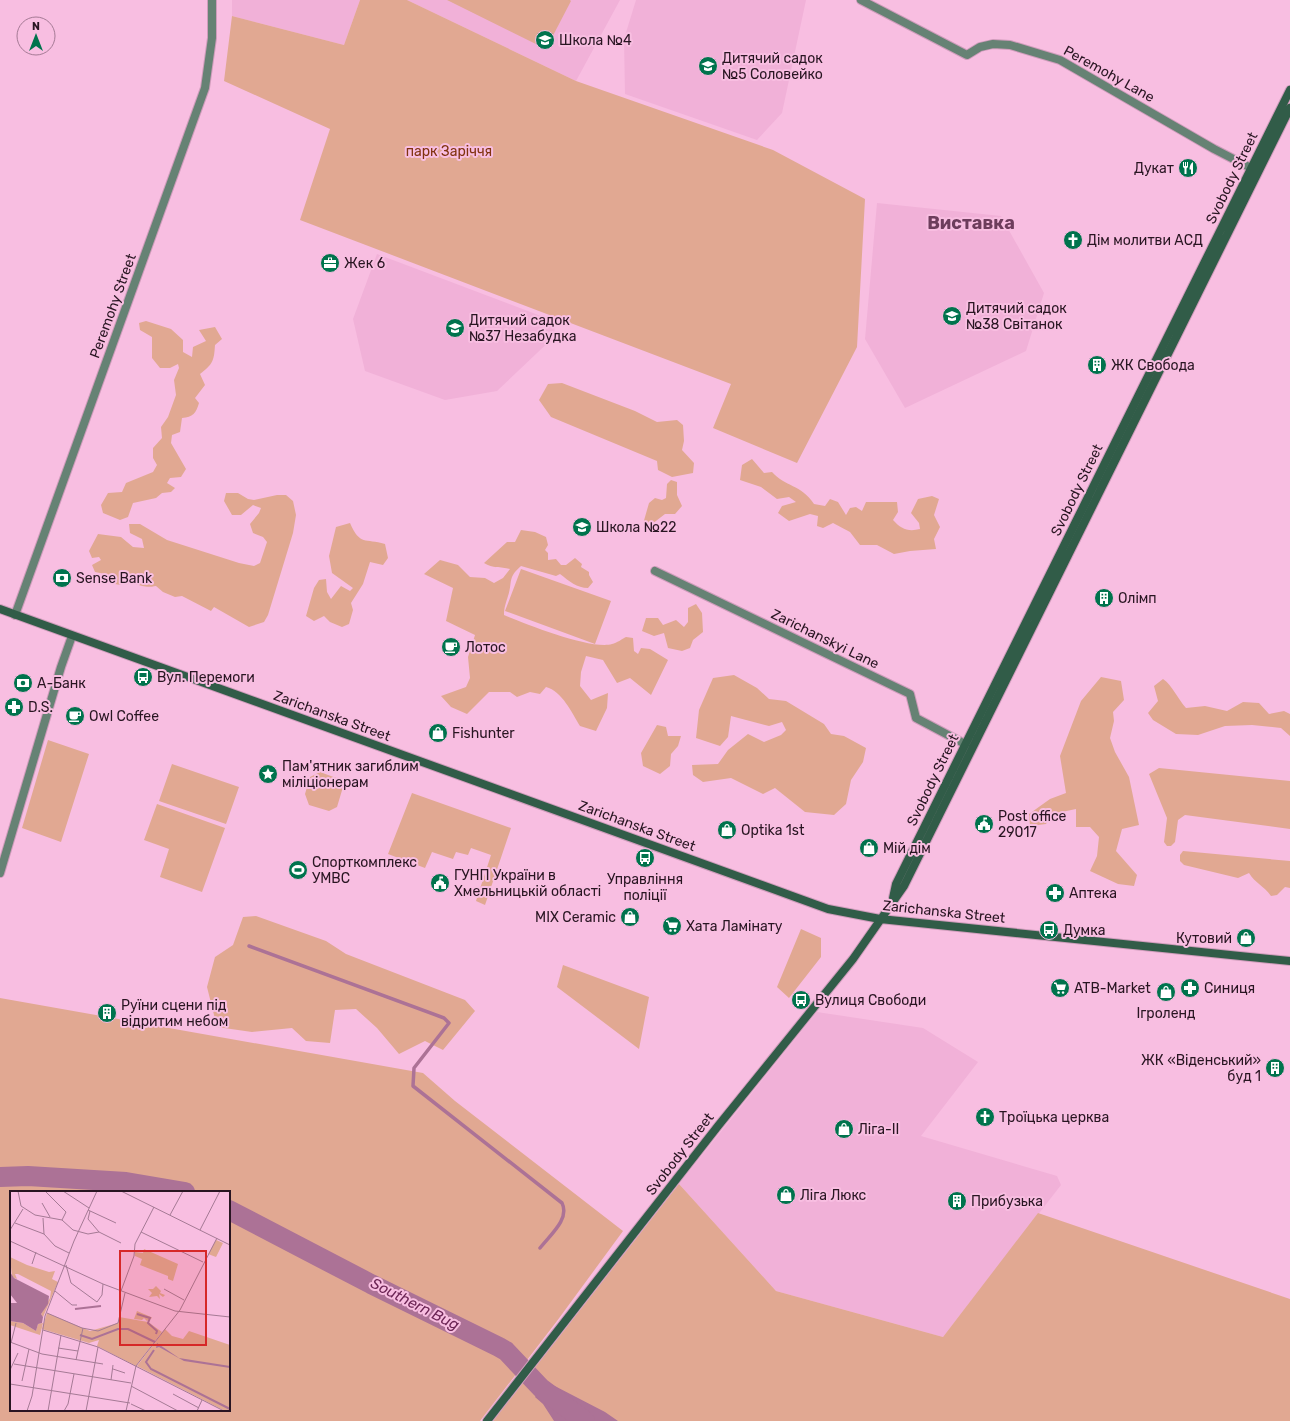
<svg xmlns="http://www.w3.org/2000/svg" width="1290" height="1421" viewBox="0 0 1290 1421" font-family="Rubik,sans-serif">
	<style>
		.built { fill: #f1b1d8 }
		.green { fill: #e1a892; fill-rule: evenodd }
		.water { fill: #ac7296 }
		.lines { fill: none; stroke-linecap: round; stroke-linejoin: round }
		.stream { stroke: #ac7296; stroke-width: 3.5 }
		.river { stroke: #ac7296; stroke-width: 20 }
		.street-casing { stroke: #cf9cbb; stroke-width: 10 }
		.secondary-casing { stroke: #cf9cbb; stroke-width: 10 }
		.street { stroke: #668274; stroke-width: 8 }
		.secondary { stroke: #315c48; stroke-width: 8 }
		.labels { text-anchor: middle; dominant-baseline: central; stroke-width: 4; stroke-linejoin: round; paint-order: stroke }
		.poi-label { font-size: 14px; fill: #291522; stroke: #f8bee1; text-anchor: start }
		.street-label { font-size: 14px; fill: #291522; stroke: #f8bee1 }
		.park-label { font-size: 14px; fill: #80330f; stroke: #f8bee1 }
		.water-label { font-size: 15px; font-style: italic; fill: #6c2555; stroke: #f8bee1 }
		.district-label { font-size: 18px; font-weight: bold; fill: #6d3d5c; stroke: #f8bee1 }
		.inset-river { fill: none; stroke: #ac7296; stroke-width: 2 }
		.inset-road { fill: none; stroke: #a57a95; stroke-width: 1 }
		.view { fill: #d62828; fill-opacity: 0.15; stroke: #d62828; stroke-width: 2 }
		.inset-edge { fill: none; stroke: #291522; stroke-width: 2 }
	</style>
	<rect width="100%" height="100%" fill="#f8bee1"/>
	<!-- built -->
	<path class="built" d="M232,0H360L344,45L232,16Z
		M407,0H620L576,81Z
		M636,0H806L782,113L757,140L625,94L624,39Z
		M877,203L1001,216L1044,293L1026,351L905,408L865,339Z
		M377,254L554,321L555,336L497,391L445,400L365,371L353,319Z
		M817,1012L923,1028L978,1062L921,1136L1057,1176L1061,1185L943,1337L776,1291L679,1184Z"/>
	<!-- green -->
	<path class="green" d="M360,0H407L576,81L773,150L865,199L857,347L797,463L713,428L731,384L300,220L330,129L224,81L232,16L344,45Z
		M447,0H570L571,1L546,49Z
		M146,321L171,329L183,340V352L192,357L193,347L206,341L199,330L215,327L222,339L215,345C214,361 213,364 200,374L205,385L195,398L199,403C196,413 193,417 182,418L180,432L172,435L171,443L186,469L181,477L170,478L167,483L175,488L171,492L162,493L156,498L133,503L128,517L120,520L103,513L101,505L108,493L122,492L126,483L153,472L157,465L153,458V448L162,438L161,427L168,417L176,395L174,380L179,368L178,364L170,368H160L152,358V337L140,330L139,323Z
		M562,383L635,411L657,422L677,420L683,425L684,441L682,450L694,463L693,473L672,477L658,470L657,461L551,417L539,400L548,384Z
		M752,459L764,473L772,472C785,487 801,484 814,504L825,506L830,499L838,502L846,515L850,508L856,507L862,511L866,502H897L898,512L893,520C901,529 908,532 920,529L919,523L911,513L918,499L932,496L939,499L934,515L940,527L934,539L936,549L910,551L894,554L877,545H860L850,532L833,523L823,528L817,526L818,516L810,514L789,521L778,513L782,506L796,502L789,497L777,499L761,487L740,480L742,465Z
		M671,480L677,482V495L682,506L675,514H665L652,524H643L649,503L655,498L662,500L666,498L667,484Z
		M226,493H238L248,499L254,500L277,495H286L293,501L296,515L293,533L268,615L264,622L249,627L214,607L211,611L182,596L175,597L163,592L156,586C146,588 144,586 134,584C128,583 122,586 115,584L113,580L104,578L105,574L95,572L92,565L101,560L99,557L92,558L89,551L98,534L121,537L133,547L144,548L142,539L130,533L129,524H140L167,540L239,563L254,566L260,563L267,542L263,537L253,533L250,524L259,513L261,508L253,505L241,515H232L224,501Z
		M350,523C360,546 365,538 385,544L388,558L383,565L370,562L363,584L351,603L353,610L349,624L342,627L330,622L324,616L314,621L306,616L314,588L319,580L326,579L327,592L331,599L341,586L350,591L353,588L332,573L329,556L336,527Z
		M521,530L535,532L546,537L548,545L545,550L548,553V560L556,559L561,565H566L575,558L582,564L581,567L589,572V575L593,582L588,588C577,588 569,581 560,574L556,576L521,566C507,578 513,582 508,596C506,603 504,607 504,615C526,624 591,650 612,644C617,643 622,639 626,637L633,638L634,651L638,654L641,648L650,649L668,660L651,695L630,678L617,683L603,660L586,656L581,672L580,686L591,700L608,693L607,708L596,731L580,726C572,713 562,691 546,687L540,694L530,692L517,697L510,692H489L467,714L451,707L441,696L466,687L470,678L468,657L475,635L446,621L453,588L424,574L440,560L458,565L470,577L485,578L494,583L503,578L510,569C500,566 493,569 484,563L507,542H515Z
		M521,569L611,601L595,644L505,611Z
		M696,604L702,613L703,632L693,640L690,648L682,651L668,648L664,633L654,636L642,631L646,618H658L663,625L676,620L684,627L688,622V608Z
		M734,675L757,688L769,699L786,701L824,724L831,734L844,736L866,748L863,762L851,780L846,804L834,815L805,812L775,788L763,794L731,778L703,782L693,775L692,765L718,764L728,750L748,734L764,742L781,735L786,730L782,722L769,726L731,716L728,737L720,746L696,738L699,710L713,678Z
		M1101,677L1121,681L1124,700L1113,712L1114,721L1110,738L1115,752L1129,777L1139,825L1122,829L1116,851L1137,875L1134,886L1118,884L1090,871L1097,856L1099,837L1090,827H1076V809L1052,814L1046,824L1030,826L1029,814L1050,799L1066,793L1060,756L1081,701Z
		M1163,679C1172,685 1178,699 1186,708L1205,706L1227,711L1243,702L1259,703L1269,714L1284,711L1290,714V736L1281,728L1252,725L1225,726L1198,735L1176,734L1153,720L1148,713L1158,701L1154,686Z
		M657,725L666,727L668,736H681L678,746L671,754L670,766L660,774L643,766L641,753Z
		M48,740L89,754L61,842L22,828Z
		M172,764L239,787L226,824L159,801Z
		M1159,768L1290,781V829L1185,815L1178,820L1175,842L1171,846H1167L1164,842L1167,818L1149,774Z
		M320,772L339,779L343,787L337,807L329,811L309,805L305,794L310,777Z
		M412,793L511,828L485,905L476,901L491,855L471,848L468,855L456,852L453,859L432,852L425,868L388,854Z
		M157,804L225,828L202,892L160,877L169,849L144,840Z
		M1183,851L1290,861V888L1285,887L1277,895L1271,896C1264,886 1255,883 1249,873L1238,878L1184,865L1180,861V855Z
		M256,916L326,941L346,954L465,1000L475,1011L443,1050L425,1041L399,1054L377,1028L356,1009L335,1010L330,1043L306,1041L292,1028L252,1032L217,1027L207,987L215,957L233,945L243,917Z
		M801,929L821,938V957L789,998L777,987Z
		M563,965L649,997L639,1049L557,987Z
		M0,998L423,1073L455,1101L623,1231L557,1321L480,1421H0ZM11,1192H229V1410H11Z
		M679,1184L776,1291L943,1337L1038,1213L1290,1299V1421H493Z"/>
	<!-- water -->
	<path class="water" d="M545,1383H549L605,1412L618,1421H554L543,1404L535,1397Z"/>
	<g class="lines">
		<!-- stream -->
		<path class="stream" d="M249,946L444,1018L449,1023L414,1068L413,1086L562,1203C570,1219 550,1235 540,1248"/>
		<!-- river -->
		<path class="river" d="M0,1177L28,1176L126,1182L185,1192
			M229,1210L371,1284L499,1347L506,1351L541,1388L585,1421"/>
		<defs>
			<path id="street" d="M861,0L967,55L980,47L993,44L1010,45L1060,60L1214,149L1251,168
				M655,571L910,694L916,718L965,744
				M15,615L205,88L212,38V0
				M0,873L61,667L72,636"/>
			<path id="secondary" d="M0,609L828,909L880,919L1290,961
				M893,898L896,884L1290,90
				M487,1421L718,1126L853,959L904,886L1290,108"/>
		</defs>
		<!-- street casing -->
		<use href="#street" class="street-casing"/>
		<!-- secondary casing -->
		<use href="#secondary" class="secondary-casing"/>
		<!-- street -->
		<use href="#street" class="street"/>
		<!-- secondary -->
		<use href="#secondary" class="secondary"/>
	</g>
	<!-- icons -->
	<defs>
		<symbol id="school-disc" viewBox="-11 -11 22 22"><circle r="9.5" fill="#00734d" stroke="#f8bee1"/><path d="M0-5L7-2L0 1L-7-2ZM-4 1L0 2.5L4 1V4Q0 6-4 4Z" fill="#fff"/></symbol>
		<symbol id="restaurant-disc" viewBox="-11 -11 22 22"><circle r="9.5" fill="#00734d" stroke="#f8bee1"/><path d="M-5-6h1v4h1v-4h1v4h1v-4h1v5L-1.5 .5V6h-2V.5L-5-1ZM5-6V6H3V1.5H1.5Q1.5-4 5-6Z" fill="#fff"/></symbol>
		<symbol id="church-disc" viewBox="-11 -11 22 22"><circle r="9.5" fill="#00734d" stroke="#f8bee1"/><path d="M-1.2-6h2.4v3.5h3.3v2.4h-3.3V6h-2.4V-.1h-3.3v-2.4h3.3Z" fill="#fff"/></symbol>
		<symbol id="office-disc" viewBox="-11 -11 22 22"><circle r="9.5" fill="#00734d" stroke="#f8bee1"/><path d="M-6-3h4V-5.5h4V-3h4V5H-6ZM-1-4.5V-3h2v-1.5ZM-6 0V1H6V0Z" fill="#fff"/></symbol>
		<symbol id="building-disc" viewBox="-11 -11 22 22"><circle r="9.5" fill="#00734d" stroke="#f8bee1"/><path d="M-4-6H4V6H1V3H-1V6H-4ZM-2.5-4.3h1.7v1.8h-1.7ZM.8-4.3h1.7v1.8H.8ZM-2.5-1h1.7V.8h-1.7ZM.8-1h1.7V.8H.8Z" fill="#fff"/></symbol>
		<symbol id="bank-disc" viewBox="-11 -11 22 22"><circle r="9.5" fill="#00734d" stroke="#f8bee1"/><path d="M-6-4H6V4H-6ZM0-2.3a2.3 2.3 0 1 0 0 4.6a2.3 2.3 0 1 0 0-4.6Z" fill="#fff"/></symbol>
		<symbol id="cafe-disc" viewBox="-11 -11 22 22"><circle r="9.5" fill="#00734d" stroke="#f8bee1"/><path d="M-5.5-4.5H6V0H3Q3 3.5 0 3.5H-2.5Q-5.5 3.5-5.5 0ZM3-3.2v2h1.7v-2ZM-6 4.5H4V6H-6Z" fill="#fff"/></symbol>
		<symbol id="bus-disc" viewBox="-11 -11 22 22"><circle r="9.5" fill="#00734d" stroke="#f8bee1"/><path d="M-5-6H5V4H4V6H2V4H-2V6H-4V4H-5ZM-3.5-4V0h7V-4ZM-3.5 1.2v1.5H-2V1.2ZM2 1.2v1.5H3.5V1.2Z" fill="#fff"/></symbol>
		<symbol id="pharmacy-disc" viewBox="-11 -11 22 22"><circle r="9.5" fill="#00734d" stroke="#f8bee1"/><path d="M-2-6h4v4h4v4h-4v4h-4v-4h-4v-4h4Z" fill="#fff"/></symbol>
		<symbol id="shop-disc" viewBox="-11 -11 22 22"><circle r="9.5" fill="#00734d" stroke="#f8bee1"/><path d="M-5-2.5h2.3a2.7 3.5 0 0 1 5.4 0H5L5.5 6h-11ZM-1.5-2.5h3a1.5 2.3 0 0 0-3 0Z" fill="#fff"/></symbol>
		<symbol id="sight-disc" viewBox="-11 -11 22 22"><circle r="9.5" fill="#00734d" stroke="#f8bee1"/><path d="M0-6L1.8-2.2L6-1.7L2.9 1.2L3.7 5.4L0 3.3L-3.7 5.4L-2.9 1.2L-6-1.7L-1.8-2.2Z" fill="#fff"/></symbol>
		<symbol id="civic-disc" viewBox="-11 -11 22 22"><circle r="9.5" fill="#00734d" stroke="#f8bee1"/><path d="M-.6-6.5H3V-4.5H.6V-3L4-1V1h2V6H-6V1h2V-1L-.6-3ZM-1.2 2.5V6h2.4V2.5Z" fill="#fff"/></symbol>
		<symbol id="stadium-disc" viewBox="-11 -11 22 22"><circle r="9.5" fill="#00734d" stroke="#f8bee1"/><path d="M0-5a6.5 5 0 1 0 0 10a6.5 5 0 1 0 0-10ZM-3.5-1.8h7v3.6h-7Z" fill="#fff"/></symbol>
		<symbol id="supermarket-disc" viewBox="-11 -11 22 22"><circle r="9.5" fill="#00734d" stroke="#f8bee1"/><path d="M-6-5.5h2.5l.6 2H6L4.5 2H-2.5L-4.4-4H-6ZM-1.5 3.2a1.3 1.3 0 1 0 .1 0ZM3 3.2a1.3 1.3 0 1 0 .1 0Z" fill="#fff"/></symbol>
	</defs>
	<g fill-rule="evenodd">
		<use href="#school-disc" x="534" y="29" width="22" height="22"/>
		<use href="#school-disc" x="697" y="55" width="22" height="22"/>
		<use href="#restaurant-disc" x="1177" y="157" width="22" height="22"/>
		<use href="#church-disc" x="1062" y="229" width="22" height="22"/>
		<use href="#office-disc" x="319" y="252" width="22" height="22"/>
		<use href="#school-disc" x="941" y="305" width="22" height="22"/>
		<use href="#school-disc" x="444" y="317" width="22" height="22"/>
		<use href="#building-disc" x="1086" y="354" width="22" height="22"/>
		<use href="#school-disc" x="571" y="516" width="22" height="22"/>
		<use href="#bank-disc" x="51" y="567" width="22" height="22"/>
		<use href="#building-disc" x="1093" y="587" width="22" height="22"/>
		<use href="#cafe-disc" x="440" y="636" width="22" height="22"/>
		<use href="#bus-disc" x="132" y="666" width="22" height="22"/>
		<use href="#bank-disc" x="12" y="672" width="22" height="22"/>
		<use href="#pharmacy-disc" x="3" y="696" width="22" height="22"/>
		<use href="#cafe-disc" x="64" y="705" width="22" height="22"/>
		<use href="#shop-disc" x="427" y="722" width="22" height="22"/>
		<use href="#sight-disc" x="257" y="763" width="22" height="22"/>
		<use href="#civic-disc" x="973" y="813" width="22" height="22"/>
		<use href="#shop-disc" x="716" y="819" width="22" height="22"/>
		<use href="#shop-disc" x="858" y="837" width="22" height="22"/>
		<use href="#bus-disc" x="634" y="847" width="22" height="22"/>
		<use href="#stadium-disc" x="287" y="859" width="22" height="22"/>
		<use href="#civic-disc" x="429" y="872" width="22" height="22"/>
		<use href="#pharmacy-disc" x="1044" y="882" width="22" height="22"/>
		<use href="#shop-disc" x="619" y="906" width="22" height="22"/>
		<use href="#supermarket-disc" x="661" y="915" width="22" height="22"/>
		<use href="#bus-disc" x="1038" y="919" width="22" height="22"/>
		<use href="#shop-disc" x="1235" y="927" width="22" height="22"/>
		<use href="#supermarket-disc" x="1049" y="977" width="22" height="22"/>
		<use href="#pharmacy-disc" x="1179" y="977" width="22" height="22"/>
		<use href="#shop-disc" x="1155" y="981" width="22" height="22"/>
		<use href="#bus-disc" x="790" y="989" width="22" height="22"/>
		<use href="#building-disc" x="96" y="1002" width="22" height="22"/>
		<use href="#building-disc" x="1264" y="1057" width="22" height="22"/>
		<use href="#church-disc" x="974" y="1106" width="22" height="22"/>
		<use href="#shop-disc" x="833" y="1118" width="22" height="22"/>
		<use href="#shop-disc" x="775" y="1184" width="22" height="22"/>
		<use href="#building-disc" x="946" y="1190" width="22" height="22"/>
	</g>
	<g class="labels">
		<!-- poi labels -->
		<g class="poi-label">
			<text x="559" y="40">Школа №4</text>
			<text x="722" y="58">Дитячий садок<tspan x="722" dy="16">№5 Соловейко</tspan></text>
			<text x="1174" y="168" text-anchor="end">Дукат</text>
			<text x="1087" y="240">Дім молитви АСД</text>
			<text x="344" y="263">Жек 6</text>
			<text x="966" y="308">Дитячий садок<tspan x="966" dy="16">№38 Світанок</tspan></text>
			<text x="469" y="320">Дитячий садок<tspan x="469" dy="16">№37 Незабудка</tspan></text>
			<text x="1111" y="365">ЖК Свобода</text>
			<text x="596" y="527">Школа №22</text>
			<text x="76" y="578">Sense Bank</text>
			<text x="1118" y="598">Олімп</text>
			<text x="465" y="647">Лотос</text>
			<text x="157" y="677">Вул. Перемоги</text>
			<text x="37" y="683">А-Банк</text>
			<text x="28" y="707">D.S.</text>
			<text x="89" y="716">Owl Coffee</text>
			<text x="452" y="733">Fishunter</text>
			<text x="282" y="766">Пам'ятник загиблим<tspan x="282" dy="16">міліціонерам</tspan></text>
			<text x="998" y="816">Post office<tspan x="998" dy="16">29017</tspan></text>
			<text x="741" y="830">Оptika 1st</text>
			<text x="883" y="848">Мій дім</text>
			<text x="312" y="862">Спорткомплекс<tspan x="312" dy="16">УМВС</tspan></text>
			<text x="454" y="875">ГУНП України в<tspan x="454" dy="16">Хмельницькій області</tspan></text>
			<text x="645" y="879" text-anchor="middle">Управління<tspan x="645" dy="16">поліції</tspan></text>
			<text x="1069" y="893">Аптека</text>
			<text x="616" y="917" text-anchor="end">MIX Ceramic</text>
			<text x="686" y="926">Хата Ламінату</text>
			<text x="1063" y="930">Думка</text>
			<text x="1232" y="938" text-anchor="end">Кутовий</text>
			<text x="1074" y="988">ATB-Market</text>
			<text x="1204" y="988">Синиця</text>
			<text x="815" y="1000">Вулиця Свободи</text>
			<text x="121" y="1005">Руїни сцени під<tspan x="121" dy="16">відритим небом</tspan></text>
			<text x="1166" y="1013" text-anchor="middle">Ігроленд</text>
			<text x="1261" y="1060" text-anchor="end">ЖК «Віденський»<tspan x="1261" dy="16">буд 1</tspan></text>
			<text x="999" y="1117">Троїцька церква</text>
			<text x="858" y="1129">Ліга-II</text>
			<text x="800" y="1195">Ліга Люкс</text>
			<text x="971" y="1201">Прибузька</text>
		</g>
		<!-- street labels -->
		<g class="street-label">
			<text transform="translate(1109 74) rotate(29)">Peremohy Lane</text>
			<text transform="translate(1232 178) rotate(-64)">Svobody Street</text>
			<text transform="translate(113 306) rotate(-70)">Peremohy Street</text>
			<text transform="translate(1077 490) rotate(-64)">Svobody Street</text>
			<text transform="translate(825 639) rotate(26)">Zarichanskyi Lane</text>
			<text transform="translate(332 716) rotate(20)">Zarichanska Street</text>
			<text transform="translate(933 780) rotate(-64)">Svobody Street</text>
			<text transform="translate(637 826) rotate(20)">Zarichanska Street</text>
			<text transform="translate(944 912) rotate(6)">Zarichanska Street</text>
			<text transform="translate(680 1154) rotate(-52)">Svobody Street</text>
		</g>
		<!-- park labels -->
		<g class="park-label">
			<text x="449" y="151">парк Заріччя</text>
		</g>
		<!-- water labels -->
		<g class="water-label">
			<text transform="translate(415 1304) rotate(27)">Southern Bug</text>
		</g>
		<!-- district labels -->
		<g class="district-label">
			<text x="971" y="223">Виставка</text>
		</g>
	</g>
	<!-- overview -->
	<g transform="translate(10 1191)">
		<rect width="220" height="220" fill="#f8bee1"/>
		<path d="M206,49L213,52L206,66L198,63ZM134,58L168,73L163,90L158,88V85L130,74L132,68L125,65V61L133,62ZM0,66L17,74L39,81L45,80L42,88L48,91L33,126L31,123L40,107L41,100L8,83H5L7,88L2,86ZM146,95L151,100L150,102L155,104L153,106L149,103L150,108L147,105L139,106L142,102L138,98H143ZM127,120L141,126L142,127L137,130L134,127L132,129L124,128ZM37,122L80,140L108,132L109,126L138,131L152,141L126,175L87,155L89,149L79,152L32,138ZM0,130L13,132L26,140L28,133L33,132L30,144L0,134ZM155,138L162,145L173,148L179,140L220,154V220H215L127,175Z" fill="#e1a892"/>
		<path d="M0,81L4,87L39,105L38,113L31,123L33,126L32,132L28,133L26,140L13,132L0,130V112H7L0,103ZM147,152L169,167L220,175V177L174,170L149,156L146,157Z" fill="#ac7296"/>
		<path class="inset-river" d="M65,118L91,115M127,123L140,127L138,132L147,140L146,143M70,144L82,148L108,138H118L145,151M144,159L136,171L141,178L220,218"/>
		<path class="inset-road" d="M8,0L11,15L25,24L52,29L63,39L78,43L89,41L111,52M35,0L56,21L52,29M53,0L79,17M111,0L220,54M32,12L40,26M78,19L106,32M80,20L78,28L89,41M160,24L173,0M33,27L34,43M5,32L34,43L45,55L59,62M0,39L13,18M190,39L210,0M131,41L193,71M0,50L93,93L165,120L220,126M22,73L26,61M56,74L61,92L87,111L92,104L93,93M154,98L174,109M45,100L62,114H67M111,100L124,65L125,53L144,16M37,122L72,137L88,140L108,132L115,102M33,139L88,156L214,220M0,151L32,163L93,173M1,152L6,132M48,157L68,160M66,169L73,137M4,173L121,192M103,178L115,182M0,179L8,162M101,189L103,174M12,190L19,158M0,193L120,212M121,195L168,220M163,203L189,217M121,213L136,220M17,220L22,205L35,125L64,50L87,0M38,220L51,144M54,220L58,213L64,183M76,220L88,156M116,220L126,175L170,119L207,47M187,220L192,209"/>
		<path class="view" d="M110,60H196V154H110Z"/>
		<rect width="220" height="220" class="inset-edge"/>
	</g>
	<!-- north arrow -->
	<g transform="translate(36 36)"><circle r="19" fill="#f8bee1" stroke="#a57a95"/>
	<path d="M0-3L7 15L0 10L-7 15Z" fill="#00734d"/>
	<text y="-6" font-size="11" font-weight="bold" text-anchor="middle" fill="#291522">N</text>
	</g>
</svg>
